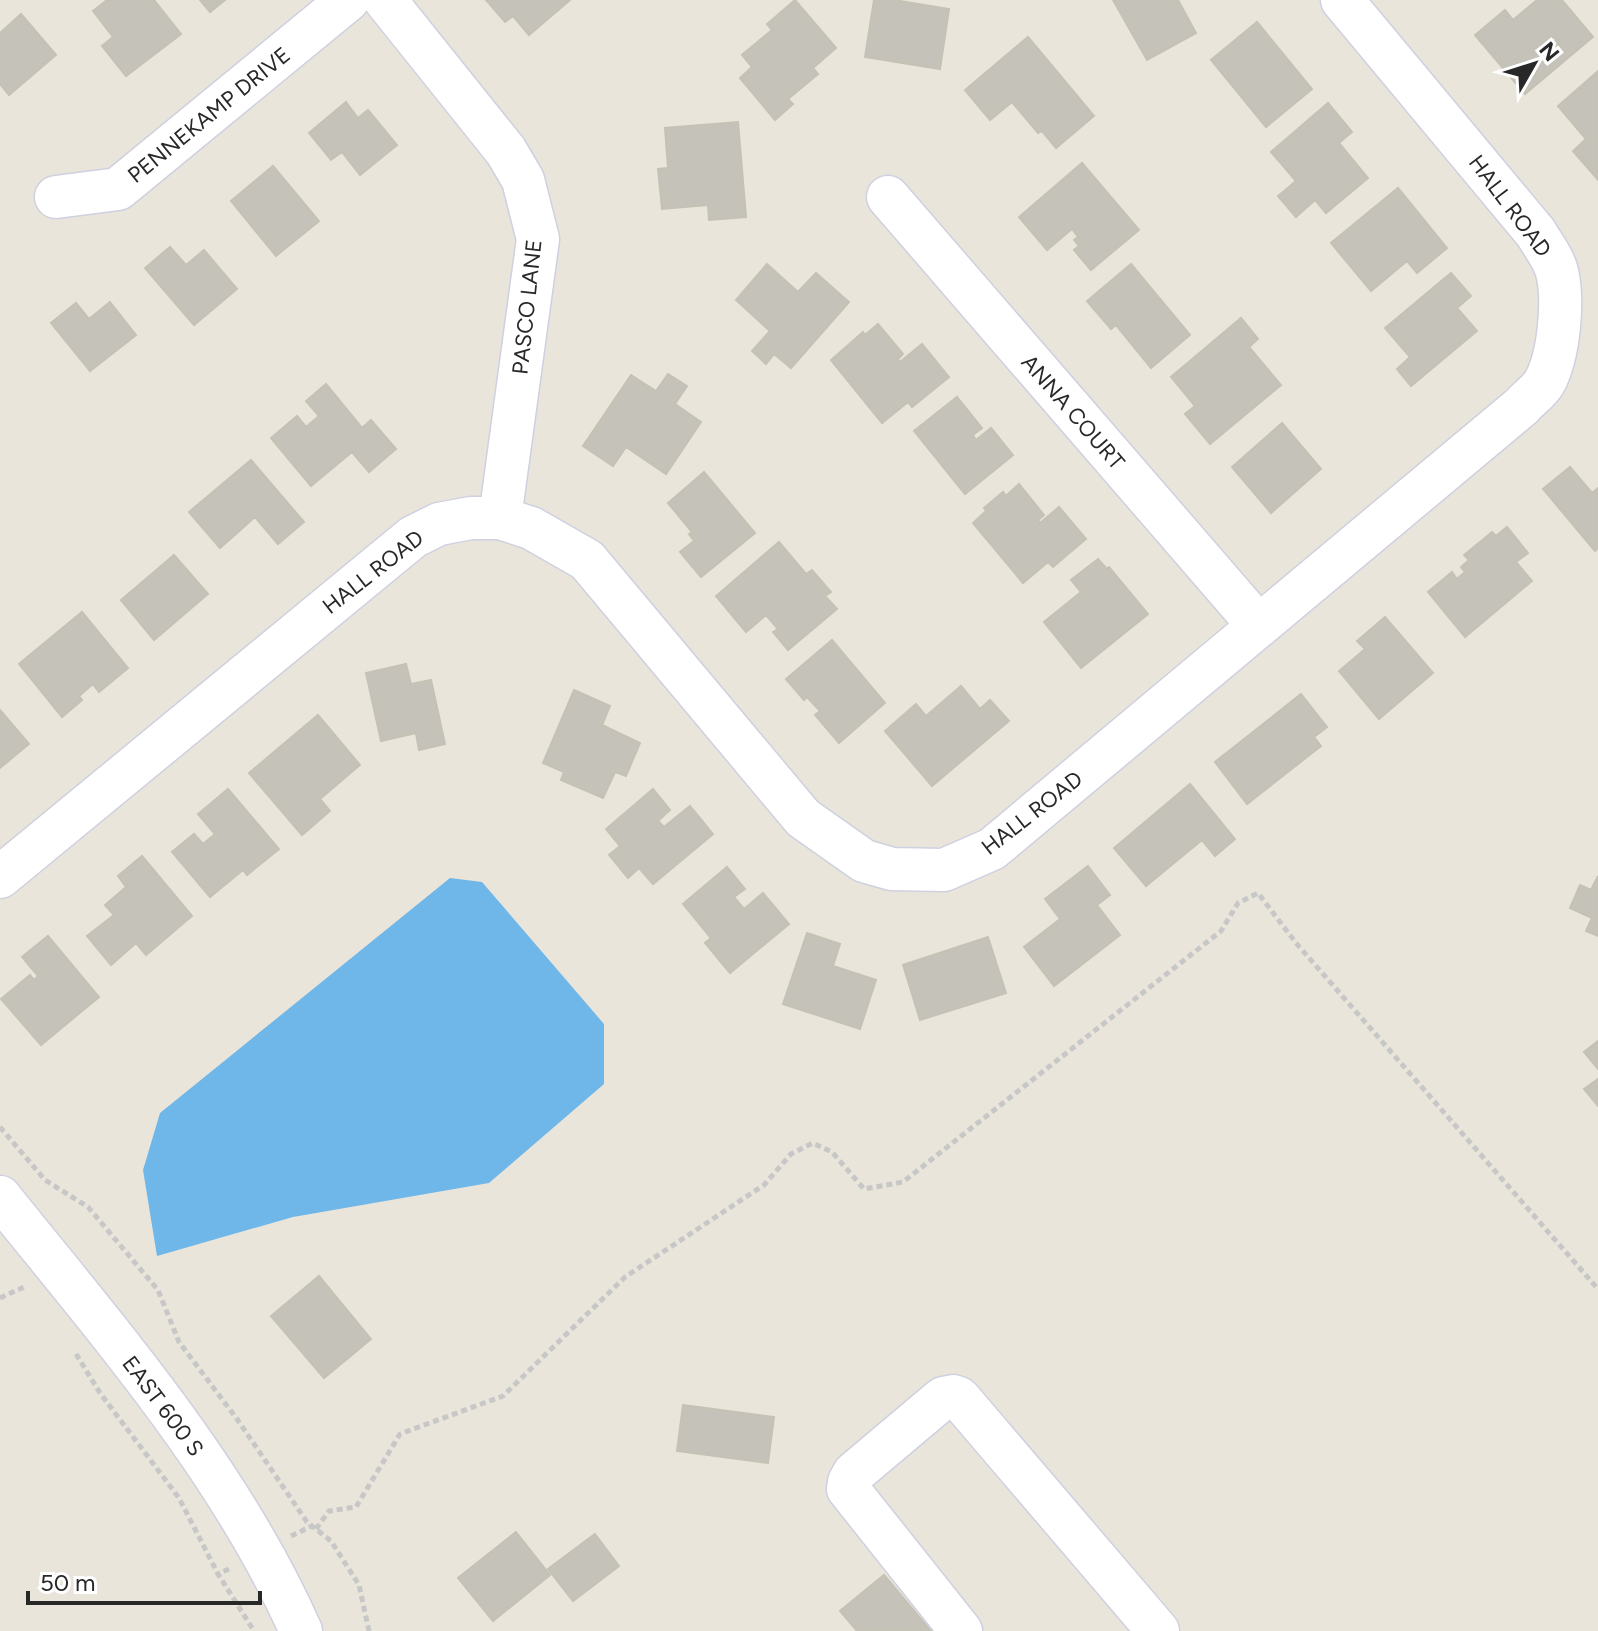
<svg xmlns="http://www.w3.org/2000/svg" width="1598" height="1631" viewBox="0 0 1598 1631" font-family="Figtree,sans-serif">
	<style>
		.water { fill: #70b7e9 }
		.building { fill: #c5c2b9; stroke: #c5c1b4; stroke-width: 2 }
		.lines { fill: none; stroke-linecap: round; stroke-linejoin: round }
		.minor-casing { stroke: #cfd0e0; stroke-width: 45 }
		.path { stroke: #c7c7c7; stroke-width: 5; stroke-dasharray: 6 4; stroke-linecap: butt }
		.minor { stroke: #fff; stroke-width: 42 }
		.labels { text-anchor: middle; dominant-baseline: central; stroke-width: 6; stroke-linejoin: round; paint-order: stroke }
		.street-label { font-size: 22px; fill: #282828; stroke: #fff }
	</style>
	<rect width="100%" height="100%" fill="#eae5da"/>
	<!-- water -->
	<path class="water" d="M450,878L482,882L604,1024V1084L489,1183L293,1217L157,1256L143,1170L160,1113Z"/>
	<!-- building -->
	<path class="building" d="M107,0H154L181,34L126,76L102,46L113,37L93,11Z
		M200,0H225L210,12Z
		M486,0H570L529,35L513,16L505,22Z
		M795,0L836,48L813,68L818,74L788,99L793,104L775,120L740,78L752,67L742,55L772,30L767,24Z
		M874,0H894L949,9L940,69L865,57Z
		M1113,0H1178L1196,33L1147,60Z
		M1537,0H1562L1593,37L1525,94L1475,35L1505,10L1513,20Z
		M21,14L56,55L9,95L0,84V33Z
		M1257,22L1312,89L1266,127L1211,60Z
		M1028,37L1094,116L1056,148L1042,131L1038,133L1012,102L990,120L965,90Z
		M1598,71V180L1573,151L1586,139L1558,106Z
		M346,102L358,118L368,110L397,145L360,175L342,152L331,160L309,133Z
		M1328,103L1352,132L1339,143L1368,178L1326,213L1315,200L1296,217L1278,196L1296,181L1271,152Z
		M738,122L746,217L709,220L708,205L662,209L658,169L668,168L665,128Z
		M1082,163L1139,230L1091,270L1074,250L1079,246L1074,240L1078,237L1072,229L1047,250L1019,217Z
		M273,166L319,221L276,256L231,201Z
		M1398,188L1447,248L1417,273L1407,261L1371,291L1331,243Z
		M170,247L186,265L204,250L237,289L194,325L145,268Z
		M767,264L798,292L816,273L849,302L791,368L774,354L766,364L752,351L770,331L736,300Z
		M1131,264L1190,335L1151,368L1116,325L1111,329L1087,301Z
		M1451,273L1471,296L1457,308L1477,331L1411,386L1397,369L1410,357L1385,328Z
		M110,302L136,335L90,371L51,323L76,303L89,319Z
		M1241,318L1258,339L1249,347L1281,385L1210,444L1185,414L1195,406L1171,377Z
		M878,324L903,354L898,359L900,362L922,344L949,377L912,407L908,402L882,423L831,360L863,332L865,335Z
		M668,374L687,386L675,404L701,422L666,474L626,447L613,466L583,446L631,375L656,391Z
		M326,384L362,428L371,420L396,449L369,472L352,452L311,486L271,438L297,416L306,427L319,416L306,401Z
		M957,397L982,428L973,435L976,440L991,428L1013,455L965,494L914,431Z
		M1282,423L1321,469L1271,513L1232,467Z
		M251,460L304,522L278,544L255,517L220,548L189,512Z
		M1570,467L1592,493L1598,488V548L1595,551L1543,489Z
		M704,472L755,533L701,577L680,552L694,541L689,534L692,532L668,503Z
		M1019,484L1044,515L1038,520L1040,523L1059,507L1086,539L1053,567L1048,562L1023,583L973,523L986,511L984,508L1003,492L1006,496Z
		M1507,527L1528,553L1516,562L1532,581L1465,637L1428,592L1452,572L1457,579L1465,572L1461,567L1469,560L1464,555L1492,532L1496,536Z
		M779,542L806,574L812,570L831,592L825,596L837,609L788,650L773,632L778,629L766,615L746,632L716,596Z
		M174,555L208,594L154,640L121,600Z
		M1098,559L1107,569L1109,567L1148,614L1081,668L1044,622L1081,592L1071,580Z
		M82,612L128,668L99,692L93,684L79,696L82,700L62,717L19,664Z
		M1385,617L1433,673L1379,719L1339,671L1365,649L1357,641Z
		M832,640L885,703L839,743L815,715L820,711L807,697L804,700L786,679Z
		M406,664L411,684L431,680L445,744L419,750L416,733L381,741L366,673Z
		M961,686L980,709L990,700L1009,721L932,786L885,731L916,704L926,716Z
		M574,690L610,706L602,725L640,743L626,776L615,772L603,798L561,780L564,772L543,763Z
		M1301,694L1327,727L1314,737L1321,746L1247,804L1215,762Z
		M0,710L29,744L0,768Z
		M318,715L360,765L320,799L330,811L302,835L249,773Z
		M1190,784L1235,839L1215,856L1202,840L1146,886L1114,848Z
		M228,789L279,849L247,875L243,870L210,897L172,852L194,834L203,844L215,834L198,814Z
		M653,789L670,810L658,821L664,827L690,806L713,834L653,884L639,868L628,878L609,855L620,846L606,829Z
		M142,856L192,916L146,955L136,943L111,965L87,936L114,915L105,905L126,887L118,876Z
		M1088,866L1110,895L1097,905L1120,935L1054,986L1024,947L1060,919L1045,899Z
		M727,867L745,889L734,897L744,909L763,893L789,924L730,973L705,943L711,938L683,904Z
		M1598,876V936L1586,931L1592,918L1570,908L1580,885L1591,890Z
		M807,933L840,944L833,966L876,980L860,1029L783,1004Z
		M48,936L99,997L41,1045L1,999L30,975L34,980L38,976L22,957Z
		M988,937L1006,993L920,1020L903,965Z
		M1598,1041V1069L1584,1052Z
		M1598,1079V1106L1584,1089Z
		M319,1276L371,1339L324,1378L271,1316Z
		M683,1405L774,1417L768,1463L677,1451Z
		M516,1532L550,1575L493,1621L458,1578Z
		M595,1534L619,1566L573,1601L548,1569Z
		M884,1575L931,1631H857L840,1611Z"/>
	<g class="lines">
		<defs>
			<path id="minor" d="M385,0L506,151L523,180L538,239L500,518
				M56,197L118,189L348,0
				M888,197L1259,626
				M0,877L413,537L439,524L471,518H500L531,528L587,560L803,818L864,861L892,869L944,870L992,849L1522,406C1529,398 1539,391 1544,383C1559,357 1564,301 1557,272C1554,259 1543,245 1536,233L1342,0
				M0,1197C110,1334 229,1469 301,1631
				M961,1631L848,1489L849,1482L854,1473L943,1398L953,1396L959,1398L1158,1631"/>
		</defs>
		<!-- minor casing -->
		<use href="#minor" class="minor-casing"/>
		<!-- path -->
		<path class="path" d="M0,1127L45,1180L88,1207L158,1290L179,1342L237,1419L307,1522L331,1541L359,1585L369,1631
			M0,1298L24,1287L26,1289
			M76,1354L100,1393L179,1498L218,1574
			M316,1529L329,1511L356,1507L400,1434L503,1396L625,1277L764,1185L791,1154L813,1143L832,1152L864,1189L903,1182L1221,931L1238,903L1258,893L1296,943L1598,1289
			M291,1536L312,1526
			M229,1569L218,1574L254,1631"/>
		<!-- minor -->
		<use href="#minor" class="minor"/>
	</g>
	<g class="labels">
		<!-- street labels -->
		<g class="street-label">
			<text transform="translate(209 115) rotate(-39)">PENNEKAMP DRIVE</text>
			<text transform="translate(1510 206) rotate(53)">HALL ROAD</text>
			<text transform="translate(527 307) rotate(-84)">PASCO LANE</text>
			<text transform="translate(1073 412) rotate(49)">ANNA COURT</text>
			<text transform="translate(373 572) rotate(-38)">HALL ROAD</text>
			<text transform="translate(1032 813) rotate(-38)">HALL ROAD</text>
			<text transform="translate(163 1406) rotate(53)">EAST 600 S</text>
		</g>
	</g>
	<!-- north arrow -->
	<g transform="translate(1534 64) rotate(51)" stroke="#ffffff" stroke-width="6" paint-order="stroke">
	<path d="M0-6L14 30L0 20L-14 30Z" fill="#282828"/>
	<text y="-12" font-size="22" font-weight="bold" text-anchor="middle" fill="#282828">N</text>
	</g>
	<!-- scale -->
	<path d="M28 1591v12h232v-12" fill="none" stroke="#282828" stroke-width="4"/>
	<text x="40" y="1591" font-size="24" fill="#282828" stroke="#ffffff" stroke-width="6" paint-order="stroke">50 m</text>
</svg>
